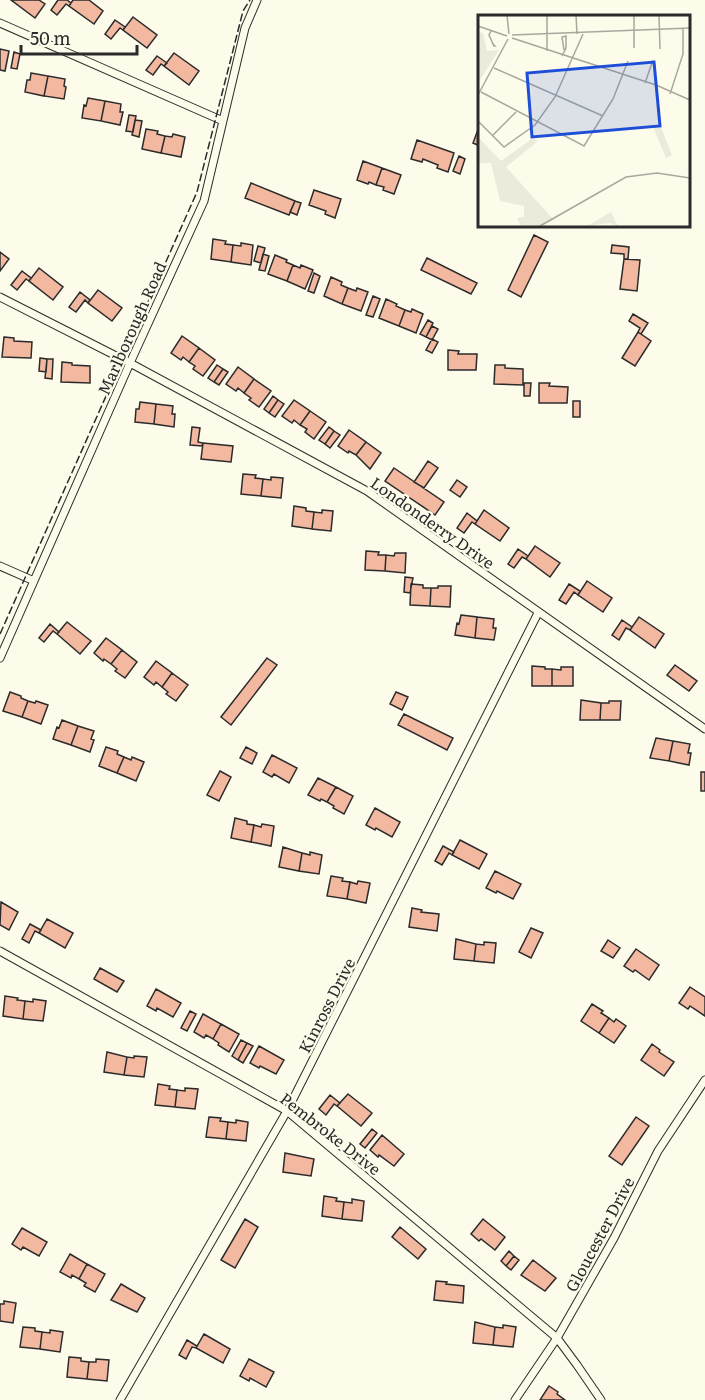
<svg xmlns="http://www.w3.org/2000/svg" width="705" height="1400" viewBox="0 0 705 1400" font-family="Literata,serif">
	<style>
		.building { fill: #f2b8a0; stroke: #2b2b2b; stroke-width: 1.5 }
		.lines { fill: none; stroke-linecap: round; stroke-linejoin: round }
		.service-casing { stroke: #2b2b2b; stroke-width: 9 }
		.service { stroke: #fdfbea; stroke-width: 7 }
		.fence { stroke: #2b2b2b; stroke-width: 1.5; stroke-dasharray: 8 3; stroke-linecap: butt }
		.labels { text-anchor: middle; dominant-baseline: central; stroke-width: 4.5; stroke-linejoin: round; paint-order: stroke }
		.street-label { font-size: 16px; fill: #2b2b2b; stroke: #fdfbea }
		.inset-road { fill: none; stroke: #a9a89e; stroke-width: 1.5 }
		.view { fill: #1d4ed8; fill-opacity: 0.15; stroke: #1d4ed8; stroke-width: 3 }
		.inset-edge { fill: none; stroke: #2b2b2b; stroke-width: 3 }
	</style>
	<rect width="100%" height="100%" fill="#fdfbea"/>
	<!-- building -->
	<path class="building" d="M11,0H39L45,4L35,18Z
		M58,0H67L71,3L69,6L66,4L57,15L51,10Z
		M73,0H89L103,11L94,24L69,6Z
		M133,17L157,35L147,48L123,30Z
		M115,20L125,27L123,30L120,28L111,39L105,34Z
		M0,49L9,51L5,71L0,70Z
		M14,52L20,54L17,69L11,68Z
		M174,53L199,71L189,85L164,66Z
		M157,56L167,63L164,66L161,64L153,75L146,70Z
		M31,73L48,76L44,96L25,92L27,80H30Z
		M48,76L65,79L64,86L66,87L64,99L44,96Z
		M88,98L105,101L101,121L82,118L84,105L86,106Z
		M105,101L121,104L120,112H123L120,125L101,121Z
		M129,115L136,116L133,132L126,131Z
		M135,120L142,121L139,137L132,135Z
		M479,127H480V146L473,143Z
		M146,129L158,131L157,134L165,136L161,153L142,149Z
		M173,134L185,137L181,157L161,153L165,136L172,137Z
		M417,140L454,153L448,172L437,168L438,165L423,159L422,162L411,159Z
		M459,156L465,159L460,174L453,171Z
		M363,161L382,168L376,185L369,182L368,184L357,180Z
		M382,168L401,175L394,194L383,190L384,187L376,185Z
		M251,183L295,201L289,215L245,198Z
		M314,190L341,199L335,218L325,214L326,211L309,205Z
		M295,201L301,203L297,215L290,212Z
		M534,235L548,242L521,297L508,290Z
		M213,239L226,241L225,244L233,245L231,262L211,259Z
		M241,243L253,245L251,265L231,262L233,245L241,246Z
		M612,245L629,247L628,259H624V254L611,253Z
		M258,246L265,248L261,263L254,261Z
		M0,252L9,259L0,271Z
		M263,254L269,256L265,271L259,270Z
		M275,255L287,260L286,262L293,265L287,281L268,274Z
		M427,258L477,283L471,294L421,270Z
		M624,259L640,260L637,291L620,289Z
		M293,265L300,268L301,265L313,270L305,289L287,281Z
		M39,268L63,287L53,300L29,281Z
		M22,271L31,278L29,281L26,279L17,290L11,285Z
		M314,273L320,276L314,293L308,291Z
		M331,277L342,282L341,285L348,288L342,304L324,296Z
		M348,288L356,291L357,288L368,292L361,311L342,304Z
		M98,290L122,308L112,321L88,303Z
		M80,292L90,300L88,303L85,300L76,312L69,307Z
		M373,296L380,299L373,317L366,315Z
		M386,299L397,304L396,306L405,310L399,326L379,318Z
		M412,309L423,314L416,333L399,326L405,310L411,312Z
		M633,314L648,323L641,334L638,332L640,328L629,321Z
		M428,320L433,323L426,337L420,334Z
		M432,326L438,329L432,340L426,337Z
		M638,332L651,341L635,366L622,358Z
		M182,336L199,348L189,362L183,357L181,360L171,353Z
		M4,337L14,338V341L32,342L31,358L2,357Z
		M432,339L438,342L432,353L426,350Z
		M199,348L215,360L203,376L193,369L195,366L189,362Z
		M448,350L459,351L458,354H477L476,370H448Z
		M40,358L47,359L46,372L39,371Z
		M47,359H53L52,379L45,378Z
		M62,362L72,363V365L90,366V383L61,382Z
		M217,365L223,369L214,382L208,378Z
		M495,365H505V368L523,369V385L494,384Z
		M238,367L254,379L244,393L238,388L236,391L226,384Z
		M223,369L228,372L219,385L214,382Z
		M254,379L271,391L259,407L249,400L251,398L244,393Z
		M524,383H531L530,396H524Z
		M539,383H550L549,386L568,387L567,403H539Z
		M273,396L278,400L269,413L264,409Z
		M278,400L284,404L275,417L269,413Z
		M294,400L310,411L300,425L294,420L292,423L282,416Z
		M573,401H580V417H573Z
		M140,402L156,404L154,424L135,422L136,409H139Z
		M156,404L173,406L172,414H175L174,427L154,424Z
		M310,411L326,422L314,439L305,432L307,429L300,425Z
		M192,427L200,428L198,442L203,443L202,446L190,445Z
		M329,427L334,431L325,444L319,440Z
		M349,430L366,442L356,455L349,451L348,453L338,446Z
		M334,431L340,435L330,448L325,444Z
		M366,442L381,453L370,469L356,455Z
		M203,443L233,446L231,462L201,459Z
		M428,461L438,468L424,488L414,482Z
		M394,468L444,502L435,515L385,481Z
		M243,474L256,475L255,478L263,479L261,496L241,494Z
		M271,477L283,478L281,498L261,496L263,479L271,480Z
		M457,480L467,487L460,497L450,490Z
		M294,506L306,508V511L314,512L312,529L292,526Z
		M322,510L333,511L331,531L312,529L314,512L322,513Z
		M484,510L509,528L500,541L475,524Z
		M467,513L477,521L475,524L472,522L464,533L457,528Z
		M535,546L560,563L550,577L526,559Z
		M518,549L528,556L526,559L522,557L514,568L508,564Z
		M366,551L379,552L378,555H386L385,571L365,570Z
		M395,553H406L405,573L385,571L386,555L394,556Z
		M405,577L413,578L410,593L404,592Z
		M587,581L612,598L603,612L578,595Z
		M411,584L423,585V588H431L430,606L410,605Z
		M569,584L580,591L578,595L574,592L566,604L559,600Z
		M438,586H451L450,607L430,606L431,588H438Z
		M461,615L477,617L475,638L455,635L457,623L459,624Z
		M477,617L494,619L493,628H496L494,640L475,638Z
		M639,617L664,634L655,648L630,630Z
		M622,620L632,627L630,630L626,628L619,640L612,635Z
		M67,622L91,641L80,654L57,634Z
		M50,624L59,632L57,634L53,631L44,642L39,638Z
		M106,638L122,650L111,664L104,659L103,661L94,653Z
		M122,650L137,662L125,678L115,671L117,669L111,664Z
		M267,658L277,665L231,725L221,717Z
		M156,661L172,673L162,687L156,682L154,685L144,677Z
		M675,665L697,681L689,691L667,675Z
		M532,666L545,667V669H552V686H532Z
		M561,667H573V686H552V669L561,670Z
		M172,673L188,685L176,701L166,694L168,692L162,687Z
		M10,692L21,696V698L28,701L22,717L3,711Z
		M396,692L408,697L402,710L390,704Z
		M581,700L601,703L600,720H580Z
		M28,701L35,703L36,701L48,705L41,724L22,717Z
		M609,701H621L620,720H600L601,703H609Z
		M404,714L453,738L447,750L398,725Z
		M62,720L78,726L71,745L53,739L57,727L59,728Z
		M78,726L94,731L91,739L94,740L90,752L71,745Z
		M656,738L673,741L669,761L650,758Z
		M673,741L690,744L688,753H691L689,765L669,761Z
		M106,747L118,751L117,754L124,757L117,773L99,766Z
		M246,747L257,753L252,764L240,758Z
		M272,755L297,768L289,783L274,774L272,777L263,772Z
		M124,757L131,760L132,757L144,762L136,781L117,773Z
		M220,771L231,777L219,801L207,795Z
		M701,772H705V791H701Z
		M318,778L336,787L327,802L321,799L320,801L308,795Z
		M336,787L353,796L344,814L333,808L334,806L327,802Z
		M375,808L400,822L392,837L376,828L375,830L366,825Z
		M235,818L247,821V824L254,825L251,842L231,838Z
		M262,824L274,826L271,846L251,842L254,825L261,827Z
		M460,840L487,854L479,869L452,855Z
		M443,846L454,852L452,855L449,853L442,865L435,861Z
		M283,847L302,853L299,871L279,867Z
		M310,852L322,855L319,874L299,871L302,853L310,855Z
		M495,871L521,884L513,899L497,891L496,893L486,888Z
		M331,876L343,878L342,881L350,882L347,899L327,896Z
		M358,881L370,883L366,903L347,899L350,882L357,884Z
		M1,902L18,912L9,930L0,925Z
		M412,908L422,910L421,912L439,914L437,931L409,927Z
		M47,919L73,933L65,948L39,933Z
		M30,924L41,930L39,933L35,931L29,943L22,939Z
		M531,928L543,933L531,958L519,952Z
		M456,939L476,944L474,961L454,959Z
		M608,940L620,948L613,958L601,951Z
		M484,942L496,943L494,963L474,961L476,944L484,945Z
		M636,949L659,965L649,980L635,970L633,972L624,966Z
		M100,968L124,981L117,992L94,979Z
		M690,987L705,997V1016L690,1006L688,1009L679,1003Z
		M156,989L181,1003L173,1017L157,1008L156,1011L147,1006Z
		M5,996L18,998L17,1000L25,1001L23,1019L3,1016Z
		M33,999L46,1001L43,1021L23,1019L25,1001L33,1002Z
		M592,1004L603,1011L601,1013L609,1018L599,1033L581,1021Z
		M190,1011L196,1014L187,1031L181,1028Z
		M203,1014L221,1024L213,1039L206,1035L204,1038L194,1032Z
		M609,1018L614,1022L616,1019L626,1026L614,1043L599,1033Z
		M221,1024L239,1034L229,1052L218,1045L219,1043L213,1039Z
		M241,1040L247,1043L238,1060L232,1056Z
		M247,1043L253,1046L243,1063L238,1060Z
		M652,1044L660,1050L659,1052L674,1062L664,1076L641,1060Z
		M259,1046L284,1060L276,1074L260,1066L259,1068L250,1063Z
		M107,1052L127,1057L124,1075L104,1072Z
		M134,1056L147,1057L144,1077L124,1075L127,1057L134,1058Z
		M158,1084L170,1086L169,1089L177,1090L175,1107L155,1105Z
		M185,1088L198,1089L195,1109L175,1107L177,1090L185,1091Z
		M348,1094L372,1113L361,1126L337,1106Z
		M330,1095L340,1103L337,1106L334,1104L326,1115L319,1109Z
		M209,1117L221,1118L220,1121L228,1122L226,1139L206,1137Z
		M636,1117L649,1126L622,1165L609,1156Z
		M236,1120L248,1122L246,1141L226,1139L228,1122L236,1123Z
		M372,1129L377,1133L365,1148L360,1144Z
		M382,1135L404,1154L394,1166L379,1155L378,1157L370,1150Z
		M285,1153L314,1159L311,1176L283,1172Z
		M324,1196L337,1198L336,1201L344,1202L342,1219L322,1216Z
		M352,1199L364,1201L362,1221L342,1219L344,1202L352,1203Z
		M245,1219L258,1227L235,1268L221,1260Z
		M483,1219L505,1237L495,1250L481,1239L479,1241L471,1234Z
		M400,1227L426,1249L418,1259L392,1237Z
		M22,1228L47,1242L39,1256L23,1247L21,1250L12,1244Z
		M509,1251L514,1256L506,1266L501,1261Z
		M70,1254L87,1264L79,1279L72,1275L71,1278L60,1272Z
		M514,1256L519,1260L511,1270L506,1266Z
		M533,1260L556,1278L545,1291L521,1275Z
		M87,1264L105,1274L95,1292L84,1286L86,1283L79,1279Z
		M436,1281L447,1282L446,1284L464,1286L463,1303L434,1300Z
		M121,1284L145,1298L137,1312L111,1300Z
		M4,1301L16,1303L13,1323L0,1321V1304H4Z
		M475,1322L495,1327L493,1345L473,1343Z
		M503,1325L516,1327L513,1347L493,1345L495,1327L503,1328Z
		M23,1327L35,1328V1331L42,1332L40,1349L20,1347Z
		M50,1330L63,1332L60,1352L40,1349L42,1332L50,1333Z
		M204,1334L230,1349L223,1363L196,1348Z
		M187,1340L197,1346L196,1348L192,1347L186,1359L179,1355Z
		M69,1357L81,1358V1361L89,1362L87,1379L67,1377Z
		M96,1359L109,1360L107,1381L87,1379L89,1362H96Z
		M249,1359L274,1372L266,1387L250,1378L249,1381L240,1376Z
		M549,1386L558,1392L557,1394L565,1400H540Z"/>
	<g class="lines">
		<defs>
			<path id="service" d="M0,23L223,121
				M0,297L130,363L367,491L705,729
				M0,566L34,581
				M0,658L130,363L204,201L245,28L257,0
				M0,951L287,1111L557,1338L577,1365L601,1400
				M120,1400L287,1111L538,613
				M515,1400L557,1338L614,1238L658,1151L705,1080"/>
		</defs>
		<!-- service casing -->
		<use href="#service" class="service-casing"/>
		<!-- service -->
		<use href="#service" class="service"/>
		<!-- fence -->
		<path class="fence" d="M0,634L197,192L243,11L250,0"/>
	</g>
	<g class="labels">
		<!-- street labels -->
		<g class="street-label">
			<text transform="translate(131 328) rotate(-66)">Marlborough Road</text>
			<text transform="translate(433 522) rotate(35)">Londonderry Drive</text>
			<text transform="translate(326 1005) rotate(-63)">Kinross Drive</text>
			<text transform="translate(331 1133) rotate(38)">Pembroke Drive</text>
			<text transform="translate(599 1234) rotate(-62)">Gloucester Drive</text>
		</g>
	</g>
	<!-- overview -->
	<g transform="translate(478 15)">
		<rect width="212" height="212" fill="#fdfbea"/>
		<path d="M0,17L5,18L9,36L21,35L0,68ZM182,110L194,140L188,143L175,112ZM0,122L23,146L55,123L60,126L28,152L76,205L61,211H43L39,203L46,202V191L22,186L13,148H0ZM133,197L140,211L131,208L109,211Z" fill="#ecebdb"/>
		<path class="inset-road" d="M29,0L31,19M98,0L99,19M181,0L182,34M0,11L29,21M13,16L11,20L16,31H17L14,28M34,20L212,13M34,23L178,70L212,85M156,33V0M69,36V0M84,41L88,33V21L84,22L86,35M16,53L125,101M167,68L175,45M3,77L106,131L135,84L150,46M192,79L205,39V14M0,80L30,24M0,106L26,132L57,110L77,82L105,19M14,121L38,97M62,211L148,162L179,158L212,163"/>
		<path class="view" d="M176,47L182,111L54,122L49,58Z"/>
		<rect width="212" height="212" class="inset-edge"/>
	</g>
	<!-- scale -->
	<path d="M21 45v9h116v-9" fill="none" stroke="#2b2b2b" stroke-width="3"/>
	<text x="30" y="45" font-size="18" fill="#2b2b2b" stroke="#fdfbea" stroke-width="4.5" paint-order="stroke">50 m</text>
</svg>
